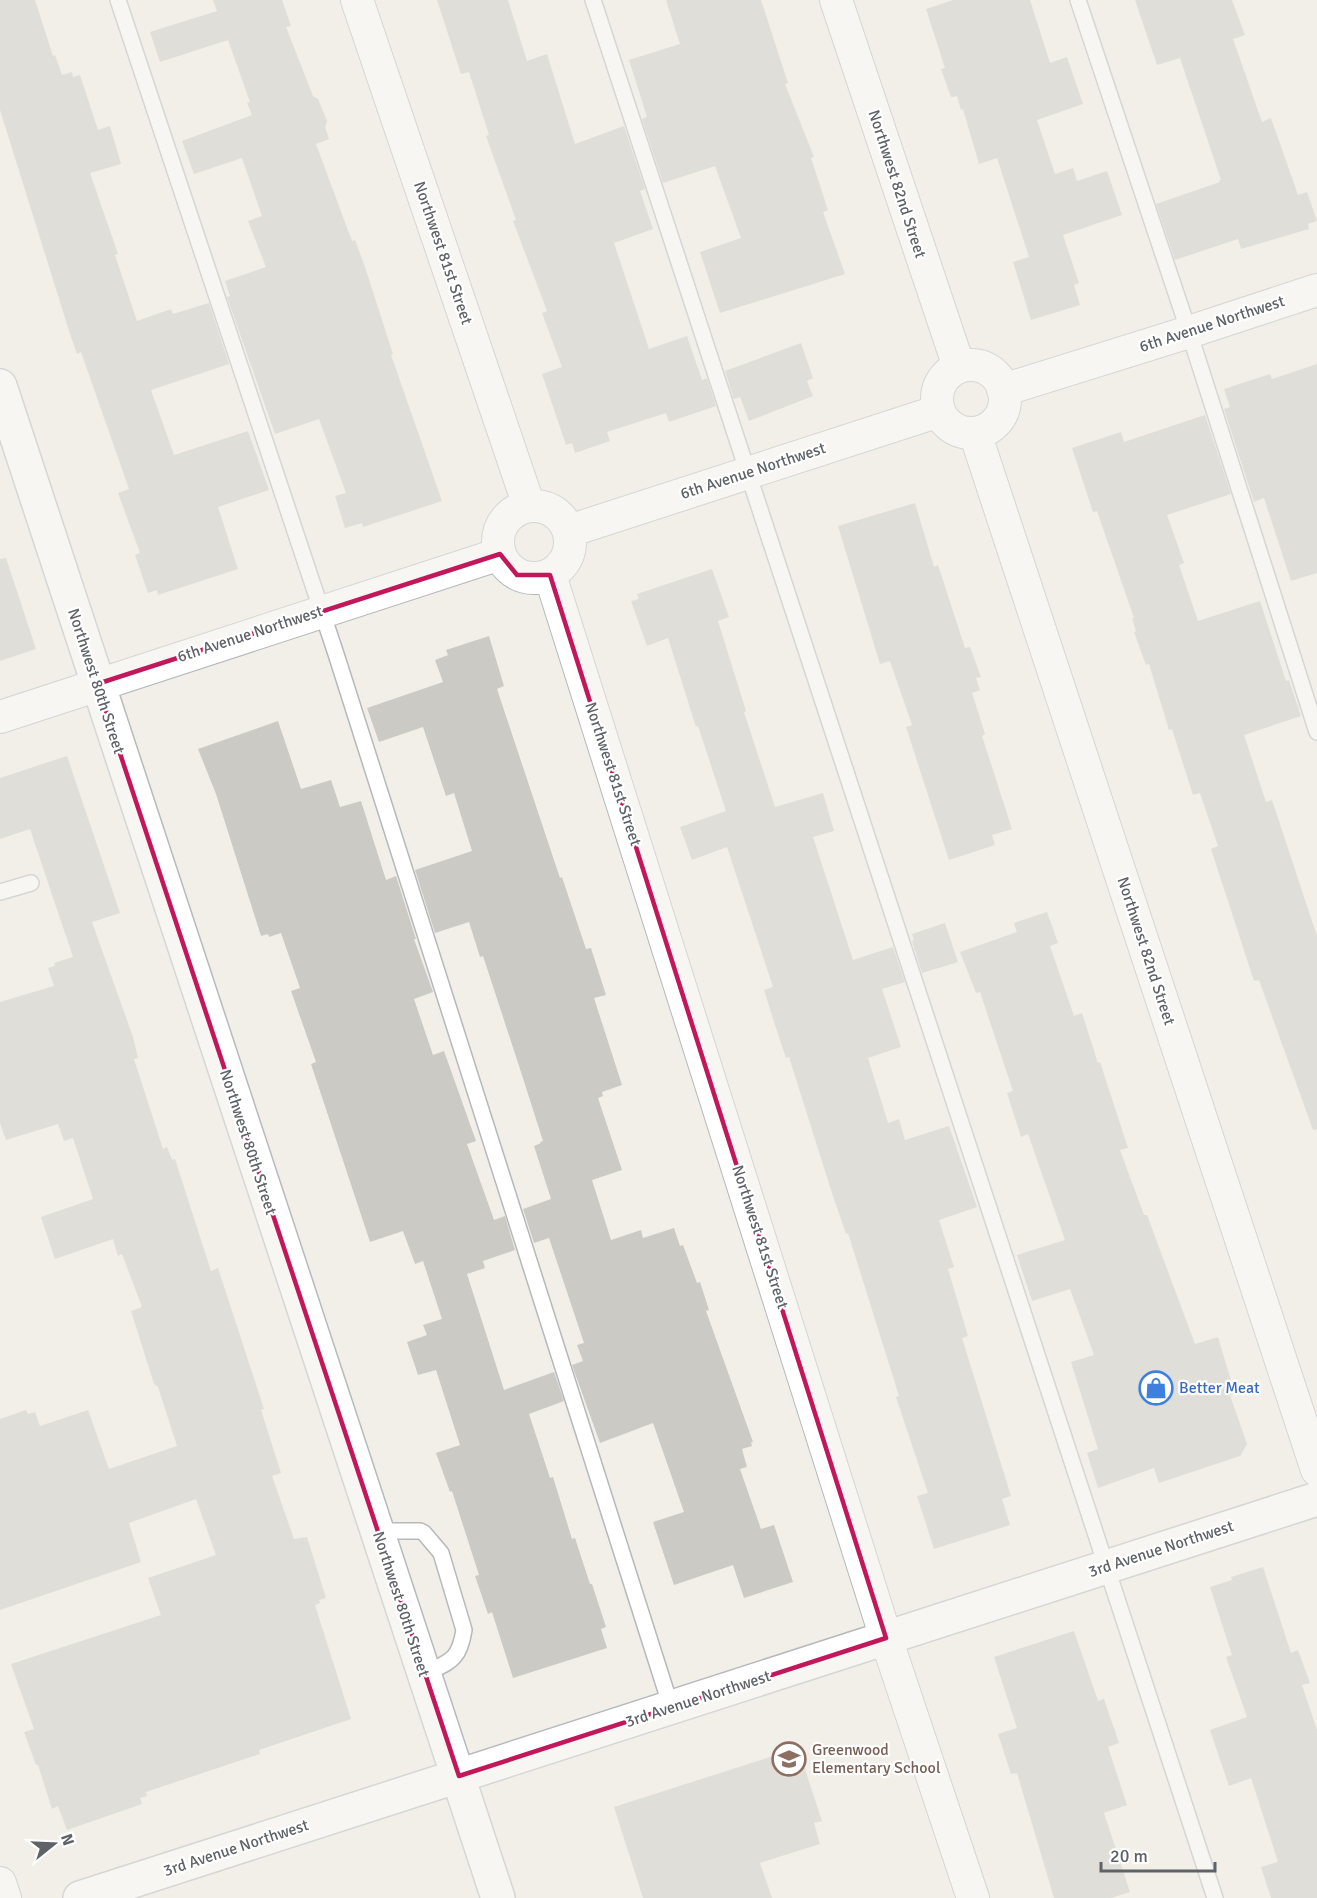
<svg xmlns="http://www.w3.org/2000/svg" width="1317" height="1898" viewBox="0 0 1317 1898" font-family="Signika,sans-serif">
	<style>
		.building { fill: #cccac5 }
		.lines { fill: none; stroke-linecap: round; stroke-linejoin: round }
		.lane-casing { stroke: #b5b8bc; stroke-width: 18 }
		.street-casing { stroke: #b5b8bc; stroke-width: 34 }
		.secondary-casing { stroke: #b6babf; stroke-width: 36 }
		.lane { stroke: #fff; stroke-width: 15 }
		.street { stroke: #fff; stroke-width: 32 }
		.secondary { stroke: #fff; stroke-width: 33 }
		.marked { fill: none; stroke: #c2185b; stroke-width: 4.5; stroke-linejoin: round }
		.labels { text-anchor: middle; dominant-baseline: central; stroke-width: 4.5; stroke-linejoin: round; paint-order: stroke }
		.street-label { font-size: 16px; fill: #5f6368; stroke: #fff }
		.shop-label { font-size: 16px; fill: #366cbe; stroke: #fff; text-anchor: start }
		.education-label { font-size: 16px; fill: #785e54; stroke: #fff; text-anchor: start }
	</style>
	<rect width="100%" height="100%" fill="#f1efe8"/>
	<!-- building -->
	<path class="building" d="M0,0H35L53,56L55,55L62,75L72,72L73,77L80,75L98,130L110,126L121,164L90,173L118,254L115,255L137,321L171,309L173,314L209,303L229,364L151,390L174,455L248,431L269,490L218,507L238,569L158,595L157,590L148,593L135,555L140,553L118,493L129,489L81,352L77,354L70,334L0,110Z
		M213,0H282L291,26L286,27L313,96L318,99L327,121L325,127L329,139L316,144L352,241L355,240L365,267L393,354L391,355L442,501L363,527L362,523L345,528L335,496L346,493L319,419L275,434L227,297L230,296L225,281L266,267L248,221L262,216L242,158L194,174L182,141L252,115L247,103L250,102L228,40L160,62L150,32L217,11Z
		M437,0H508L527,61L547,54L575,144L624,126L645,189L640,191L653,229L614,243L649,349L687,336L702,380L707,378L716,406L669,422L666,413L607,432L610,441L575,453L572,443L566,445L542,374L562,367L542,313L547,311L513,221L516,220L486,136L489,135L469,72L461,74Z
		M666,0H761L788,83L785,84L814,157L811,158L828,210L823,212L845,274L720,313L700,252L741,238L715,166L663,183L642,119L647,117L629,60L680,44Z
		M953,0H1030L1050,63L1067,57L1083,104L1037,120L1055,174L1073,168L1077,181L1107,171L1122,215L1063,235L1079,283L1074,285L1080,305L1031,320L1013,262L1029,257L997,158L979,164L963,109L961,110L957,96L951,97L941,69L945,68L926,9Z
		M1135,0H1232L1245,35L1233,39L1262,122L1271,118L1298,195L1307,192L1317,221L1308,224L1309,229L1241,249L1238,239L1175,260L1156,204L1220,182L1219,180H1221L1180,58L1157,65Z
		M801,343L813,378L807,381L813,396L749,421L740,397L734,399L725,371Z
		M1317,364V573L1291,581L1264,498L1254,502L1224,409L1230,407L1224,389L1270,374L1272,379Z
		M1205,415L1231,494L1167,515L1184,563L1179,565L1198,621L1260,601L1286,681L1289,680L1301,716L1244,735L1266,802L1272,800L1317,936V1129L1313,1130L1259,980L1254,981L1211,849L1218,846L1200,793L1193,795L1172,729L1169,730L1149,664L1146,665L1134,632L1136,631L1132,618H1134L1097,511L1093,512L1072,448L1121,432L1124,442Z
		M915,503L934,567L938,565L965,648L970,647L981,677L976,678L980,690L972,693L985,734L982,736L1012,829L992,835L995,845L949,860L906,727L912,725L890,661L880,664L838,526Z
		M6,558L36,649L0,661V559Z
		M712,569L729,617L718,621L746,711L744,712L775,807L823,793L834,831L813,837L853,960L893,947L905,982L882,989L901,1047L868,1058L888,1123L899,1119L905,1140L949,1126L977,1207L939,1220L954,1267L948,1269L968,1336L962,1338L1011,1496L1002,1499L1010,1525L934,1549L917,1496L928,1493L896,1397L899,1396L848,1233L846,1234L832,1193L789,1057L786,1058L775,1025L764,990L773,987L727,847L692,860L680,827L726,811L698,726L696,727L668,638L647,646L631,601L639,599L637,594Z
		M489,636L504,686L497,689L560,878L562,877L586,949L591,948L606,995L594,998L622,1085L602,1092L603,1096L598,1098L622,1170L592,1180L611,1240L641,1230L643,1238L674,1228L680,1246L683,1245L697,1283L700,1282L709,1310L706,1311L753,1442H751L752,1446L742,1449L747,1467L740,1469L761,1529L774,1525L793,1582L744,1598L733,1565L674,1585L653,1522L684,1512L653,1423L600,1443L572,1365L583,1361L577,1345L584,1343L549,1238L534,1243L523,1209L551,1199L534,1146L541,1143L540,1142L543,1141L521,1072L483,956L480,957L469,922L435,933L415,870L472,851L454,793L446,796L423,727L379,742L367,708L443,682L435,660L448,655L446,650Z
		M278,721L301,789L331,780L340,807L361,801L386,880L396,876L416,939H414L433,992L414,999L433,1055L444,1051L476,1141L467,1144L494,1220L505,1216L515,1250L483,1261L485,1268L467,1274L504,1390L554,1372L564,1401L529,1414L550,1478L553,1477L572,1539L575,1538L590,1584H592L606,1627L601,1629L607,1648L513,1678L492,1612L488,1614L475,1576L479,1575L452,1491L450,1492L436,1453L460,1445L436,1370L418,1375L407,1342L427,1335L423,1325L442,1319L423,1261L415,1264L403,1231L370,1242L311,1064L316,1062L291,991L300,988L281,933L269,937L268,934L261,936L216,794L198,749Z
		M67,756L120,913L92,922L133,1037L138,1058L134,1059L163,1149L167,1147L172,1160L175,1159L211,1271L218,1268L264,1409L261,1410L281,1473L272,1476L294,1539L307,1537L326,1598L319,1600L320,1603L315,1605L351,1719L259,1750L260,1754L146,1792L147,1796L140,1798L142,1804L67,1830L58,1806L52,1809L38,1765H36L24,1732L34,1729L11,1664L161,1615L148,1578L216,1555L196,1499L129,1523L141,1562L0,1610V1419L26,1410L28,1414L35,1412L40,1426L88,1410L109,1469L177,1446L158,1387L154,1384L131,1311L142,1307L122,1254L118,1256L113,1239L55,1259L41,1217L93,1199L73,1138L64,1141L58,1124L6,1140L0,1123V1002L54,986L48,968L55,966L54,963L73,957L30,829L0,839V778Z
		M1047,912L1058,943L1050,946L1074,1016L1082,1013L1098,1063L1100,1062L1128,1148L1120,1150L1144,1215H1147L1195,1344L1218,1337L1235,1394L1230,1395L1247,1444L1240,1456L1159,1483L1154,1468L1098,1488L1087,1453L1098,1449L1071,1362L1094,1355L1070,1289L1032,1301L1017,1255L1065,1240L1028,1134L1021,1137L1007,1093L1013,1091L980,992L976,993L960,952L1017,932L1014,923Z
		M945,923L958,962L922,973L912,941L914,940L912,934Z
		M1263,1567L1291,1653L1298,1650L1310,1683L1302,1685L1317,1730V1898H1271L1261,1867L1278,1862L1251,1778L1229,1786L1210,1730L1247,1717L1226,1657L1232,1655L1210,1587L1232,1580L1231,1577Z
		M1074,1631L1098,1701L1104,1699L1119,1743L1108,1747L1127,1805L1104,1813L1130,1892L1111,1898H1054L1017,1773L1011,1774L998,1734L1017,1728L994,1657Z
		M798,1748L822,1821L814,1823L820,1844L760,1863L772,1898H643L614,1807Z"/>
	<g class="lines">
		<defs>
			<path id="lane" d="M118,0L336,654L671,1707
				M593,0L1215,1898
				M1078,0L1189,332L1317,732
				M0,892L31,883
				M377,1531H420L424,1533L441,1553L464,1630C459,1661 450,1661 425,1674"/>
			<path id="street" d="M357,0L529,506
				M836,0L959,367
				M937 399a34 34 0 1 1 68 0a34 34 0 1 1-68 0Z
				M1003,390L1189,332L1317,290
				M975,433L1317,1470
				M498 542a36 36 0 1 1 72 0a36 36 0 1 1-72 0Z
				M569,531L939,411
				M550,575L886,1638L973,1898
				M0,717L500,554
				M0,1883L5,1898"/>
			<path id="secondary" d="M0,386L498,1898
				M80,1898L1317,1499"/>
		</defs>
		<!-- lane casing -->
		<use href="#lane" class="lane-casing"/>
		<!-- street casing -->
		<use href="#street" class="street-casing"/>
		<!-- secondary casing -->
		<use href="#secondary" class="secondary-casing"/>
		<!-- lane -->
		<use href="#lane" class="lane"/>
		<!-- street -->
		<use href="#street" class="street"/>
		<!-- secondary -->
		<use href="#secondary" class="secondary"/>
	</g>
	<!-- marked area -->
	<path d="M0 0H1317V1898H0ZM500,554L517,575H550L886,1638L459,1776L97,684Z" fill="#f1efe8" fill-opacity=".55" fill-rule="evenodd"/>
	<path class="marked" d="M500,554L517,575H550L886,1638L459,1776L97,684Z"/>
	<!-- icons -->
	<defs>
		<symbol id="shop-ring" viewBox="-11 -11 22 22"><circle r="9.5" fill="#fff" stroke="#3f7fe0" stroke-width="1.5"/><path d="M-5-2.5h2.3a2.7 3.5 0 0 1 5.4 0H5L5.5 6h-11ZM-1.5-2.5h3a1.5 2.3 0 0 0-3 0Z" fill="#3f7fe0"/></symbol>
		<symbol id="school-ring" viewBox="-11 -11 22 22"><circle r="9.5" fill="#fff" stroke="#8d6e63" stroke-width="1.5"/><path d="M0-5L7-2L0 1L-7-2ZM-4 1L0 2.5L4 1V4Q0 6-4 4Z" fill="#8d6e63"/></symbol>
	</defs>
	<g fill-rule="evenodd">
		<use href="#shop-ring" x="1137" y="1369" width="38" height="38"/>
		<use href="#school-ring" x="770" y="1740" width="38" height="38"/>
	</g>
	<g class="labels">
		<!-- street labels -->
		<g class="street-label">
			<text transform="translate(897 184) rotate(72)">Northwest 82nd Street</text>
			<text transform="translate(443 253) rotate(71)">Northwest 81st Street</text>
			<text transform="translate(1212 324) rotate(-18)">6th Avenue Northwest</text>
			<text transform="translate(753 471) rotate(-18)">6th Avenue Northwest</text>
			<text transform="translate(250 634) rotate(-18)">6th Avenue Northwest</text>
			<text transform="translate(96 681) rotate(72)">Northwest 80th Street</text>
			<text transform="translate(613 774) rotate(72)">Northwest 81st Street</text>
			<text transform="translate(1146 951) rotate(72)">Northwest 82nd Street</text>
			<text transform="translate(248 1142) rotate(72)">Northwest 80th Street</text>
			<text transform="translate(760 1237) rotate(72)">Northwest 81st Street</text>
			<text transform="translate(1161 1549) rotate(-18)">3rd Avenue Northwest</text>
			<text transform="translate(401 1604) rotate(72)">Northwest 80th Street</text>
			<text transform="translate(698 1699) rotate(-18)">3rd Avenue Northwest</text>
			<text transform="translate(236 1848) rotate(-18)">3rd Avenue Northwest</text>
		</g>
		<!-- shop labels -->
		<g class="shop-label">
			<text x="1179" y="1388">Better Meat</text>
		</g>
		<!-- education labels -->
		<g class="education-label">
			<text x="812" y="1750">Greenwood<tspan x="812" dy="18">Elementary School</tspan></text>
		</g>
	</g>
	<!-- north arrow -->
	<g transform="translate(54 1844) rotate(72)" stroke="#ffffff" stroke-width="4.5" paint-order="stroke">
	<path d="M0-4.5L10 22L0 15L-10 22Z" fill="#5f6368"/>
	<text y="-9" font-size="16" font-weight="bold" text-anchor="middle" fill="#5f6368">N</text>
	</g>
	<!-- scale -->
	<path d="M1101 1862v9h114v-9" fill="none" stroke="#5f6368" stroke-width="3"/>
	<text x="1110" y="1862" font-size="18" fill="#5f6368" stroke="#ffffff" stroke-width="4.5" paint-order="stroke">20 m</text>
</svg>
